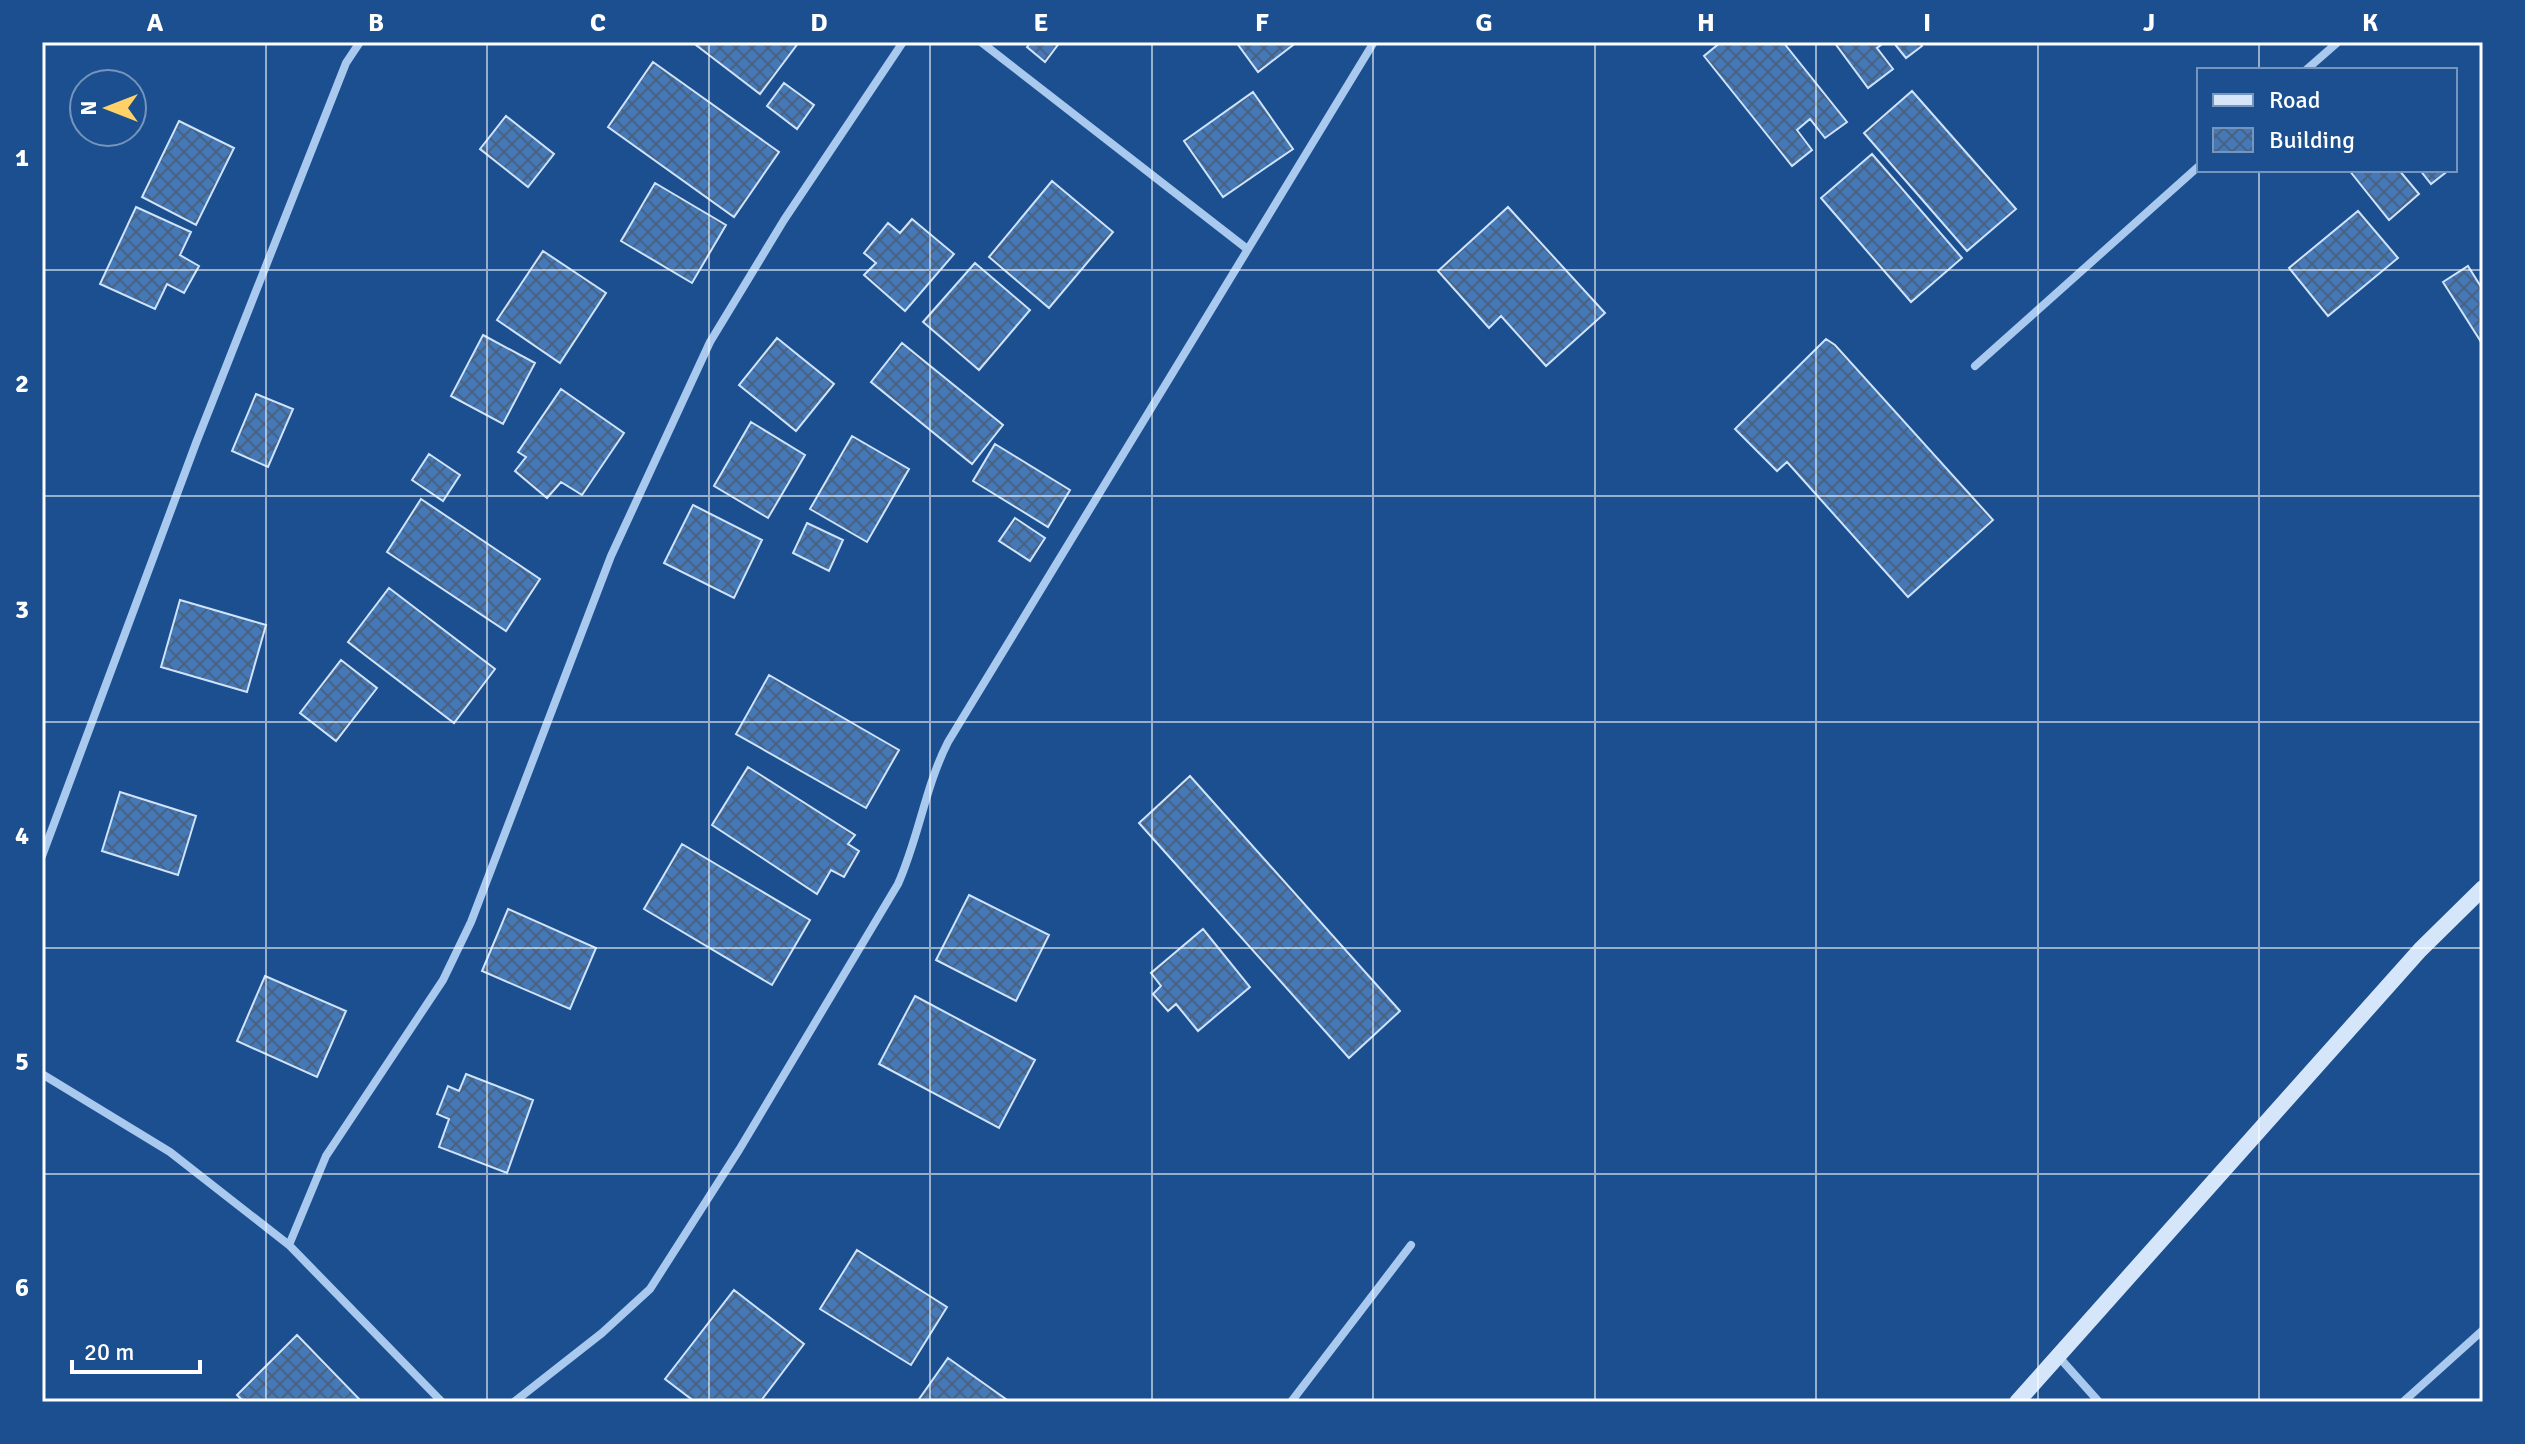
<svg xmlns="http://www.w3.org/2000/svg" width="2525" height="1444" viewBox="0 0 2525 1444" font-family="Signika,sans-serif">
	<style>
		.building { fill: url(#building-cross-hatch); stroke: #cfe3fa; stroke-width: 2 }
		.lines { fill: none; stroke-linecap: round; stroke-linejoin: round }
		.street { stroke: #a9c9ee; stroke-width: 8 }
		.secondary { stroke: #d6e6fa; stroke-width: 16 }
		.grid { fill: none; stroke: #fff; stroke-width: 2; stroke-opacity: 0.55 }
		.neatline { fill: none; stroke: #fff; stroke-width: 3 }
		.grid-label { font-size: 26px; text-anchor: middle; font-weight: bold; fill: #fff }
	</style>
	<defs>
		<pattern id="building-cross-hatch" width="8" height="8" patternUnits="userSpaceOnUse" patternTransform="scale(2)"><rect width="8" height="8" fill="#4478b7"/><path d="M0 0l8 8M0 8l8-8" fill="none" stroke="#486282"/></pattern>
	</defs>
	<rect width="100%" height="100%" fill="#1b4f8f"/>
	<!-- building -->
	<path class="building" d="M692,42H799L760,94Z
		M1031,42H1060L1045,62L1027,47Z
		M1236,42H1297L1258,72Z
		M1721,42H1783L1847,122L1825,138L1810,119L1797,130L1812,150L1792,166L1704,56Z
		M1834,42H1885L1877,48L1893,69L1868,88Z
		M1893,42H1920L1922,46L1906,58Z
		M653,62L779,152L734,217L608,127Z
		M784,83L814,105L797,129L767,106Z
		M1912,91L2016,209L1967,251L1864,133Z
		M1253,92L1293,149L1223,197L1184,141Z
		M506,116L554,154L528,187L480,149Z
		M179,121L234,148L196,225L142,197Z
		M1872,154L1962,258L1911,302L1821,198Z
		M2349,170H2399L2419,194L2389,220Z
		M2420,170H2449L2431,184Z
		M1052,181L1113,232L1049,308L989,257Z
		M655,183L726,225L692,283L621,241Z
		M136,207L191,232L180,255L199,266L184,293L167,284L155,309L100,284Z
		M1508,207L1605,313L1546,366L1501,316L1489,328L1438,271Z
		M2358,211L2398,258L2328,316L2289,268Z
		M912,219L954,254L905,311L864,275L876,263L864,253L888,223L900,233Z
		M543,251L606,293L560,363L497,320Z
		M975,263L1030,310L979,370L923,322Z
		M2468,266L2483,290V345L2443,282Z
		M483,335L535,363L503,424L451,396Z
		M777,338L834,384L796,431L739,385Z
		M1826,339L1835,345L1993,520L1908,597L1787,462L1777,471L1735,429Z
		M902,343L1003,425L972,464L871,382Z
		M561,389L624,433L582,495L561,482L547,498L515,471L526,457L518,452Z
		M256,394L293,409L268,467L232,451Z
		M751,422L805,455L768,518L714,486Z
		M852,436L909,469L867,542L810,509Z
		M995,444L1070,490L1048,527L973,481Z
		M429,454L460,475L443,501L412,480Z
		M421,499L540,579L506,631L387,552Z
		M693,505L762,540L734,598L664,563Z
		M1015,518L1045,538L1030,561L999,541Z
		M807,523L843,540L829,571L793,553Z
		M389,588L495,669L454,723L348,642Z
		M180,600L266,625L247,692L161,667Z
		M341,660L377,688L336,741L300,713Z
		M769,675L899,750L866,808L736,734Z
		M748,767L855,835L848,844L859,851L844,877L831,870L817,894L712,825Z
		M1190,776L1400,1011L1349,1058L1139,823Z
		M120,792L196,816L178,875L102,851Z
		M682,844L810,920L772,985L644,909Z
		M969,895L1049,935L1016,1001L936,960Z
		M508,909L596,948L570,1009L482,971Z
		M1203,929L1250,987L1198,1031L1176,1004L1168,1011L1153,994L1161,986L1151,973Z
		M265,976L346,1011L317,1077L237,1041Z
		M915,996L1035,1060L999,1128L879,1064Z
		M466,1074L533,1100L507,1173L439,1147L449,1119L437,1114L448,1086L459,1091Z
		M857,1250L947,1307L911,1365L820,1309Z
		M734,1290L804,1344L760,1402H695L665,1379Z
		M297,1335L362,1402H244L237,1395Z
		M948,1358L1010,1402H917Z"/>
	<g class="lines">
		<!-- street -->
		<path class="street" d="M981,42L1246,248
			M2306,70L2338,42
			M1975,366L2199,166
			M42,856L196,443L346,63L360,42
			M42,1074L170,1152L289,1245L442,1402
			M289,1245L326,1156L443,980L471,922L611,556L710,342L784,220L903,42
			M2058,1356L2099,1402
			M514,1402L602,1333L650,1289L739,1150L898,884C919,837 925,787 948,742L1374,42
			M1291,1402L1411,1245
			M2403,1402L2483,1330"/>
		<!-- secondary -->
		<path class="secondary" d="M2017,1402L2420,950L2483,888"/>
	</g>
	<!-- grid -->
	<path class="grid" d="M266,42V1402M487,42V1402M709,42V1402M930,42V1402M1152,42V1402M1373,42V1402M1595,42V1402M1816,42V1402M2038,42V1402M2259,42V70M2259,170V1402M42,270H2483M42,496H2483M42,722H2483M42,948H2483M42,1174H2483"/>
	<!-- border -->
	<rect width="2525" height="1444" fill="none" stroke="#1b4f8f" stroke-width="88"/>
	<!-- legend -->
	<rect x="2197" y="68" width="260" height="104" fill="#1b4f8f" stroke="#7695bc" stroke-width="2"/>
	<rect x="2213" y="94" width="40" height="12" fill="#d6e6fa" stroke="#7695bc" stroke-width="2"/>
	<text x="2269" y="108" font-size="24" fill="#ffffff">Road</text>
	<rect x="2213" y="128" width="40" height="24" fill="url(#building-cross-hatch)" stroke="#7695bc" stroke-width="2"/>
	<text x="2269" y="148" font-size="24" fill="#ffffff">Building</text>
	<!-- north arrow -->
	<g transform="translate(108 108) rotate(270)"><circle r="38" fill="#1b4f8f" stroke="#7695bc" stroke-width="2"/>
	<path d="M0-6L14 30L0 20L-14 30Z" fill="#ffd166"/>
	<text y="-12" font-size="22" font-weight="bold" text-anchor="middle" fill="#ffffff">N</text>
	</g>
	<!-- scale -->
	<path d="M72 1360v12h128v-12" fill="none" stroke="#ffffff" stroke-width="4"/>
	<text x="84" y="1360" font-size="24" fill="#ffffff" stroke="#1b4f8f" stroke-width="6" paint-order="stroke">20 m</text>
	<rect x="44" y="44" width="2437" height="1356" class="neatline"/>
	<g class="grid-label">
		<text x="155" y="31">A</text>
		<text x="376" y="31">B</text>
		<text x="598" y="31">C</text>
		<text x="819" y="31">D</text>
		<text x="1041" y="31">E</text>
		<text x="1262" y="31">F</text>
		<text x="1484" y="31">G</text>
		<text x="1706" y="31">H</text>
		<text x="1927" y="31">I</text>
		<text x="2149" y="31">J</text>
		<text x="2370" y="31">K</text>
		<text x="22" y="166">1</text>
		<text x="22" y="392">2</text>
		<text x="22" y="618">3</text>
		<text x="22" y="844">4</text>
		<text x="22" y="1070">5</text>
		<text x="22" y="1296">6</text>
	</g>
</svg>
